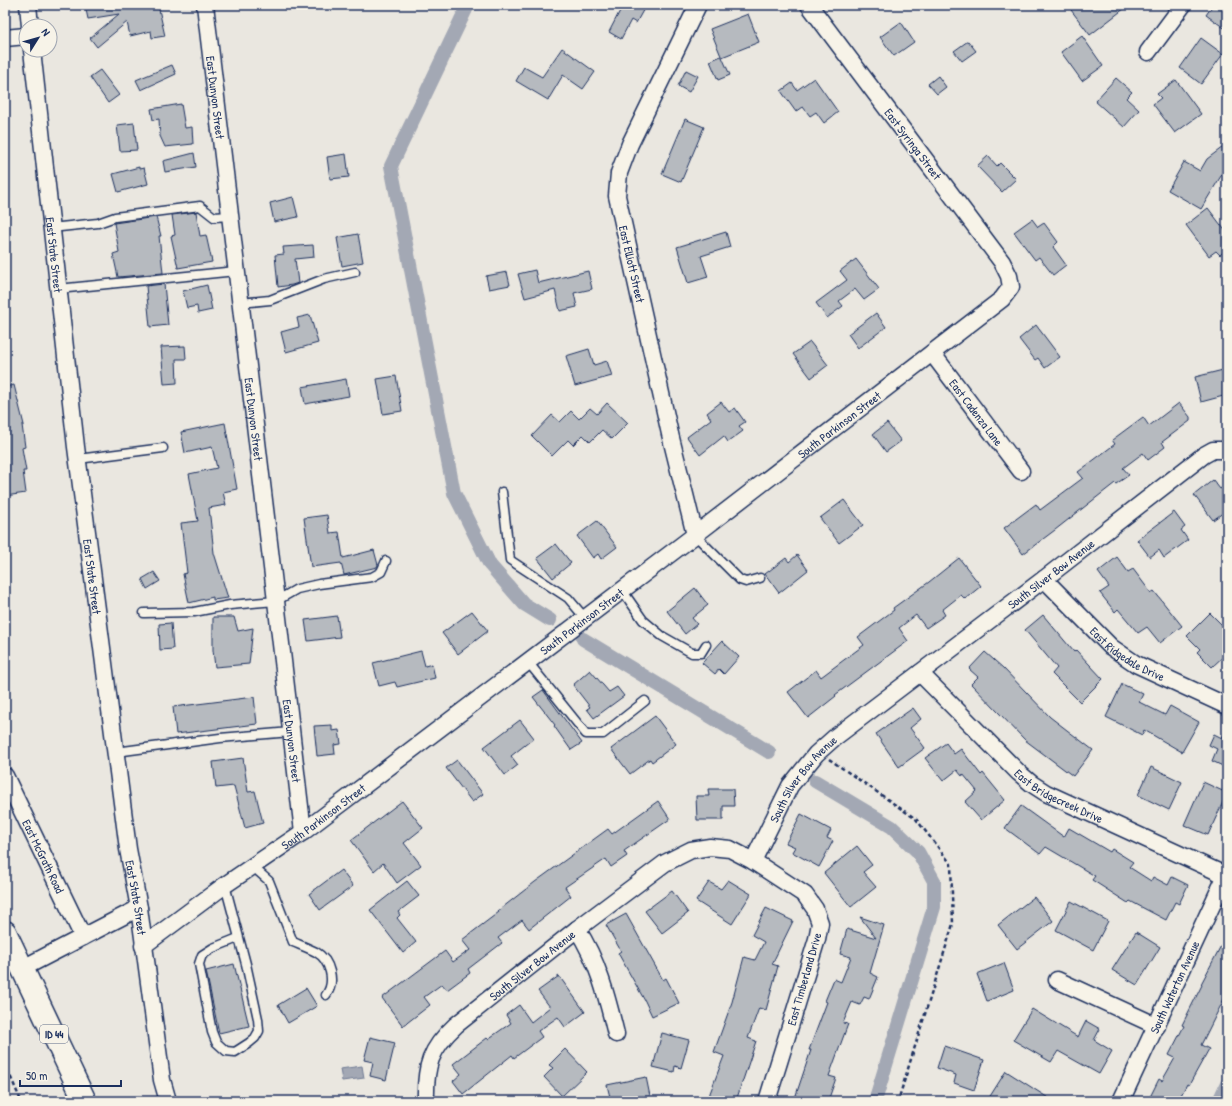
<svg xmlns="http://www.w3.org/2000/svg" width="1232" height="1106" viewBox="0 0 1232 1106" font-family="'Patrick Hand',sans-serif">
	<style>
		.water { fill: #a3a8b4; stroke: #6d7892 }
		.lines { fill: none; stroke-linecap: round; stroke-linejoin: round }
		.canal { stroke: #a3a8b4; stroke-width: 14 }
		.building { fill: #b6babf; stroke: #1b2f5e }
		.lane-casing { stroke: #1b2f5e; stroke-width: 11 }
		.street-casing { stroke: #1b2f5e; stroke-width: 19 }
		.highway-casing { stroke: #1b2f5e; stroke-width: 25 }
		.path { stroke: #1b2f5e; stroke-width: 2.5; stroke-dasharray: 4 3; stroke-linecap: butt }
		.lane { stroke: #f7f3e8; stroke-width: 8 }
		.street { stroke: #f7f3e8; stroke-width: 16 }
		.highway { stroke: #f7f3e8; stroke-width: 22 }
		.labels { text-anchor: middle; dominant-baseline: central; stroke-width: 3; stroke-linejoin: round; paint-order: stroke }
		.shield { fill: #f7f3e8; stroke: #5d6a87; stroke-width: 1 }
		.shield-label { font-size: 11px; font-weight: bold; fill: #1b2f5e }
		.street-label { font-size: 12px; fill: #1b2f5e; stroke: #f7f3e8 }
	</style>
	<rect width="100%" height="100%" fill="#eae7e0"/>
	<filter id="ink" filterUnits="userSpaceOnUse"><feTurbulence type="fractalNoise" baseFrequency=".025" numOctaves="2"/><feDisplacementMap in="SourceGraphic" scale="8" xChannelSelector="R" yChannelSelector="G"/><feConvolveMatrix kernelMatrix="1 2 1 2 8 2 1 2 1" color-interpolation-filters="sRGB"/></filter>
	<g filter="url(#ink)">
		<!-- water -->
		<path class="water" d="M362,1066L364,1078L342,1081L340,1069Z"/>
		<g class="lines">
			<!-- canal -->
			<path class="canal" d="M468,5L391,166L454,493L490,565L524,604L550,620
				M583,639L769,752
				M815,781L892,827L918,852L934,881V907L875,1101
				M1219,1101L1227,1084"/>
		</g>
		<!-- building -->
		<path class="building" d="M85,5H158L165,36L152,38L151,31L130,36L127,22L97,47L90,38L119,14L88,19Z
			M623,5H646L636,23L631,20L621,39L609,32Z
			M1077,5H1129L1090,35L1071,10Z
			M1213,5H1227V30L1206,15Z
			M748,14L759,42L722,57L730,75L718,80L710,61L721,56L710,29Z
			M901,22L914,42L894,56L880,37Z
			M1082,36L1103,66L1082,81L1061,52Z
			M1201,38L1223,54L1201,84L1180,68Z
			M968,41L976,51L962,61L954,51Z
			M562,48L595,72L583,89L563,75L548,100L516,81L524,67L542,77Z
			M172,65L176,74L141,90L136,80Z
			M100,70L119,95L108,103L90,77Z
			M686,70L698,76L689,92L678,86Z
			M938,76L946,87L937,94L928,84Z
			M814,78L838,112L824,123L816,112L810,116L803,107L796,112L781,91L792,83L797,90Z
			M1116,78L1132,92L1126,98L1139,110L1124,127L1095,101Z
			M1176,80L1201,114L1175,133L1153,104L1161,98L1157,94Z
			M181,104L185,128L192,127L193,144L165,147L160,136L159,119L153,120L151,109Z
			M685,119L704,127L681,182L662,174Z
			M134,123L137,150L120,151L117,125Z
			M1227,144V166L1201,209L1168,190L1184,162L1200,171L1207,159Z
			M194,153L196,167L165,172L163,161Z
			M346,154L349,177L330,179L327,157Z
			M988,156L997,166L1000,163L1016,179L1002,192L977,166Z
			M139,167V169L144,168L148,184L118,192L113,174Z
			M293,197L298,217L274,222L270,203Z
			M1208,208L1227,233V249L1220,255L1216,251L1209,256L1186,225Z
			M196,212L200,236L206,235L212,262L178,268L171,236L175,235L172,215Z
			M156,217L161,236H159L163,273L118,277L113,254L119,252L114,223Z
			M1032,219L1038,227L1044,223L1058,242L1053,247L1066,265L1053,275L1039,257L1035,260L1014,232Z
			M726,232L730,247L701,256L708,277L688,283L677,247Z
			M358,234L363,262L342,266L337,238Z
			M313,245L314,257L295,259L298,283L292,285L278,287L275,255L284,254L283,247Z
			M856,259L879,289L864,300L855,289L839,301L843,306L827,318L816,303L847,280L840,271Z
			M535,270L538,283L588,271L592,289L574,293L577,307L560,311L555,290L525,298L518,274Z
			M507,272L510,285L489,289L486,276Z
			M164,284L168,325L150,327L146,286Z
			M207,285L212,310L198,313L197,306L187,308L183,291Z
			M876,313L886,327L858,348L848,334Z
			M310,315L318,343L286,352L281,332L299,327L297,318Z
			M1036,325L1060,357L1045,368L1038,358L1035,360L1019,339Z
			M810,342L828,365L811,378L793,354Z
			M185,346L186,359H176L177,383L164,384L161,347Z
			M589,349L594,365L607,361L612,376L575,386L566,356Z
			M1227,369V395L1201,402L1195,377Z
			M396,376L402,411L383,414L377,379Z
			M346,379L349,396L305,404L302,387Z
			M14,385L24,425H22L25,447L22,448L26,471H23L26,493L5,496V387Z
			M721,402L729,412L735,408L745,422L739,426L743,431L728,442L724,436L700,455L687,437L711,419L707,413Z
			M607,403L628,423L612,439L602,430L590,442L583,435L573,445L568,440L552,456L532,436L552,415L560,422L571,411L579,419L590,408L597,414Z
			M1179,403L1190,417V421L1162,442L1165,447L1148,460L1143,453L1123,468L1129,475L1116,484L1115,483L1055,530L1023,554L1004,528L1036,504L1040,510L1083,478L1078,472L1115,444L1112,440L1143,417L1149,426Z
			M225,423L237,489L223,492L226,505L209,508L214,553L228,598L213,600V597L189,603L183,574L187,573L181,523L198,521L189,474L217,468L212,447L185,453L181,432Z
			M887,423L901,441L886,452L873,434Z
			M1213,480L1220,489L1227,484V510L1213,520L1194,495Z
			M844,500L863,525L839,543L820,518Z
			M1174,512L1185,527L1181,530L1188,540L1164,558L1159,550L1150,557L1137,540Z
			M327,515L330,533L339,532L343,558L374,550L378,565L377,567L344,575L341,563L311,567L304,518Z
			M597,521L617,547L601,559L598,554L593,558L577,536Z
			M556,544L571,563L553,578L537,558Z
			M797,555L808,570L779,593L765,574L786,558L789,562Z
			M1117,557L1128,572L1133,569L1151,593L1154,591L1182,626L1160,643L1147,627L1138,633L1118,609L1115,612L1100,593L1109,587L1098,572Z
			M959,558L981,586L965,599L961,595L942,610L945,615L926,628L916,615L899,628L908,641L835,695L836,696L808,718L788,692L816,670L821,677L864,645L858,637L894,610L893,608L929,582Z
			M154,572L160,581L147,589L142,579Z
			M695,588L708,605L692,618L697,624L685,634L667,611Z
			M472,611L488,631L458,654L442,633Z
			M1210,613L1227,630V653L1212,667L1197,652L1200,649L1187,636Z
			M1043,615L1074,652L1076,650L1103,679L1080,702L1052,674L1057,668L1025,630Z
			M337,616L340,637L308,641L305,620Z
			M213,617H234L238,631L253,628L249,664L215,667L213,650Z
			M171,623L173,649L160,650L159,624Z
			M722,641L739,657L724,674L719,669L715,674L702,663Z
			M421,651L425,666L432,664L435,678L397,687L395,682L379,686L373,663Z
			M985,652L1003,668L1050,717L1093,750L1073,776L1025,740L971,684L978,677L969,669Z
			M590,670L609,692L617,687L624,696L594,718L587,709L590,707L573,685Z
			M1122,684L1143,694L1139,702L1165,715L1170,706L1199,722L1182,752L1144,730L1142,735L1106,717Z
			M543,690L582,743L571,750L554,726L555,725L533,697Z
			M254,697L257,724L176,734L173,707Z
			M913,708L921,719L910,728L925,748L899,767L876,734Z
			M655,716L676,744L652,762L650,759L630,774L611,749Z
			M520,720L534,738L511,756L518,765L505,775L484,747Z
			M332,725V731L339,730L341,744L334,745L335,754L317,756L314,726Z
			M1227,727V768L1212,761L1217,749L1209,745L1214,734L1222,738Z
			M946,743L954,754L961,749L981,775L983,773L1005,800L981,820L965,802L977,791L963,774L962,776L957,770L943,781L925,758Z
			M243,758L248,792L255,791L263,823L245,828L234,786L216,788L213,762Z
			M457,760L483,794L472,802L446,768Z
			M1151,767L1182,782L1169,810L1138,795Z
			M1203,782L1227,793L1208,835L1184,825Z
			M708,789H733L734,806H723V820H697L696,796H709Z
			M402,801L423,828L404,843L421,865L397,883L383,863L374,871L351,840Z
			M658,801L670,819L624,851L627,856L611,867L606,859L565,887L571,896L529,929L522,920L498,938L502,943L468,969L470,973L447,990L442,984L424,997L430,1005L403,1026L382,998L445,951L453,962L470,950L462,940L499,912L498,911L535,882L608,829L612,834Z
			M1021,806L1064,837L1069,828L1110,852L1112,849L1133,862L1129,867L1151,881L1153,877L1168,885L1172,877L1188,885L1179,904L1175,902L1166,920L1130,901L1128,903L1092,880L1095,876L1046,847L1040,854L1005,828Z
			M801,814L831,830L827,838L833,841L819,867L792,852L795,847L786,843Z
			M857,846L872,865L863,872L876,887L851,907L824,873Z
			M341,870L353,886L320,910L309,894Z
			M728,880L751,894L732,924L696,901L709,882L721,889Z
			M407,881L419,896L398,912L400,915L397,918L416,942L403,953L370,910Z
			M672,891L688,913L662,933L645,911Z
			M1034,897L1053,921L1017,949L998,925Z
			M1071,901L1108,921L1093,950L1056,930Z
			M766,908L793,921L772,964L778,966L766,1010L759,1008L748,1038L756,1041L736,1101H707L724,1056L714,1052L732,1002L744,957L755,960L764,942L752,935Z
			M626,914L663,980L666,978L679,1003L652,1016L645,1001L618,953L621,951L606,925Z
			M860,917L884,925L870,973L878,977L869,999L864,997L860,1005L852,1002L843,1023L848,1024L829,1076L836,1078L828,1101H794L811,1050H809L827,1002L825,1001L834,979L841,982L851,957L840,954L847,929L876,938Z
			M1136,932L1160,947L1137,985L1112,970Z
			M1227,934V993L1201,1045L1209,1049L1189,1085L1187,1084L1178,1101H1148L1159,1079L1162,1081L1175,1058L1169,1055L1184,1026L1182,1025L1202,985L1201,984Z
			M1004,963L1014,990L987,1001L977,974Z
			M234,964L249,1026L219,1033L206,971Z
			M559,976L585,1012L565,1027L558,1017L538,1031L542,1037L514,1058L512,1055L463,1094L453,1081L461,1074L453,1064L487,1038L488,1039L511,1023L506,1015L519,1005L531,1022L550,1007L538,991Z
			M306,988L317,1006L288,1023L278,1005Z
			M1032,1009L1078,1037L1086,1021L1100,1029L1094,1040L1112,1051L1099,1074L1058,1051L1051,1062L1013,1040Z
			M662,1033L689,1040L681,1068L675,1066L674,1072L653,1067Z
			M370,1037L395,1043L386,1080L370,1076L373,1062L364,1060Z
			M944,1046L984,1060L974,1090L954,1083L956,1075L937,1068Z
			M565,1049L587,1072L562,1096L544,1077L553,1068L549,1065Z
			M1006,1071L1053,1101H987Z
			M646,1077L651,1101H611L607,1085Z"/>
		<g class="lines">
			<defs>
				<path id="lane" d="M51,228L98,223L115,217L200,206L214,217L230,216
					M58,289L236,271
					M240,303L270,300L324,279L355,272
					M78,459L163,448
					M502,492L510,560L568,598L585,618
					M695,535L740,580L746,582L760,578
					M622,590L643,620L662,636L692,653H701L706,645
					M144,613L194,612L230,605L276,601L297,589L319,584L372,577L381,572L386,561
					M528,662L586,734H603L645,701
					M116,752L220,738L291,732
					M252,866L269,881L293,942C300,945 308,948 316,952C330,960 336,982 326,995
					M225,885L246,964L258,1019L259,1031L255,1038L249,1043L235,1052L226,1051L216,1042L212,1032L199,964L202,955L213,948L238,938"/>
				<g id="street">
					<path d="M28,5L30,26"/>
					<path id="s1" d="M205,5L276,601L303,832"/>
					<path d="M5,38L26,36"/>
					<path id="s2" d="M32,50L76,447L128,849L139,908L162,1080L168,1101"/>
					<path d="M1148,52L1183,5"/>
					<path id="s3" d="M932,353L1021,471"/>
					<path d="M695,535L670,434L617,196L619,173L630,144L698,5"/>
					<path id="s4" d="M1044,579L1111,647L1136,664L1227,706"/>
					<path id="s5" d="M920,673L1019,773L1032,784L1046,793L1227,876"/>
					<path id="s6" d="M5,776L83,937"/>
					<path id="s7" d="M753,861L790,786L816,754L834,738L1044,579L1204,455L1213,450H1227"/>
					<path d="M577,929C598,961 607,997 616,1034"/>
					<path id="s8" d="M143,946L225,885L303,832L695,535L1002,299L1011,287L1009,276L1002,262L809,5"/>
					<path d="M23,968L139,908"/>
					<path d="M1057,980L1157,1026"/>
					<path id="s9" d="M426,1101C425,1066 430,1049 456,1025L577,929L665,863L691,850L710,847L730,849L753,861L805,895L815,909L820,923L817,939L767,1101"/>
					<path id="s10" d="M1121,1101L1227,873"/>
				</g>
				<path id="highway" d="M5,932L85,1101"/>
			</defs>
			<!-- lane casing -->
			<use href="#lane" class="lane-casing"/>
			<!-- street casing -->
			<use href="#street" class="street-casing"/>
			<!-- highway casing -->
			<use href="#highway" class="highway-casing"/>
			<!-- path -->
			<path class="path" d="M829,759L916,819L951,864L953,924L898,1101
				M5,1064L21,1101"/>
			<!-- lane -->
			<use href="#lane" class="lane"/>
			<!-- street -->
			<use href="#street" class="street"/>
			<!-- highway -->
			<use href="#highway" class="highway"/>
		</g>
	</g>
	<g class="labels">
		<!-- shield labels -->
		<rect class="shield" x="40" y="1025" width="28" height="18" rx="3"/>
		<g class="shield-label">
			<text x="54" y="1034">ID 44</text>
		</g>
		<!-- street labels -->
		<g class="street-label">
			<text stroke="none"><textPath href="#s1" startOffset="93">East Dunyon Street</textPath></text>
			<text transform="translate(913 144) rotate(53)">East Syringa Street</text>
			<text stroke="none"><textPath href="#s2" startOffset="206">East State Street</textPath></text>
			<text transform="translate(632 264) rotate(77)">East Elliott Street</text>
			<text stroke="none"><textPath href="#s3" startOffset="74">East Cadenza Lane</textPath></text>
			<text stroke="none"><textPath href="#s1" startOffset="417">East Dunyon Street</textPath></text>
			<text stroke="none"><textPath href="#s8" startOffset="870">South Parkinson Street</textPath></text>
			<text stroke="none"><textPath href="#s7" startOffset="421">South Silver Bow Avenue</textPath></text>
			<text stroke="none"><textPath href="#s2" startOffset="530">East State Street</textPath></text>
			<text stroke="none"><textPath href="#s8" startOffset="546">South Parkinson Street</textPath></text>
			<text stroke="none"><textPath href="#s4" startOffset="113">East Ridgedale Drive</textPath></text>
			<text stroke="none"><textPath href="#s1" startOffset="741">East Dunyon Street</textPath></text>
			<text stroke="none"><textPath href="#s7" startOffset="97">South Silver Bow Avenue</textPath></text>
			<text stroke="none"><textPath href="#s5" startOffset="187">East Bridgecreek Drive</textPath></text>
			<text stroke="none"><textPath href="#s8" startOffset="222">South Parkinson Street</textPath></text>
			<text stroke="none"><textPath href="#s6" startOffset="89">East McGrath Road</textPath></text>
			<text stroke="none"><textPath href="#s2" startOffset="854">East State Street</textPath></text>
			<text stroke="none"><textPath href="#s9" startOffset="182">South Silver Bow Avenue</textPath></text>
			<text transform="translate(804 979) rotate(-74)">East Timberland Drive</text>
			<text stroke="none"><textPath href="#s10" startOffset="126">South Waterton Avenue</textPath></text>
		</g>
	</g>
	<!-- margin -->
	<rect width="1232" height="1106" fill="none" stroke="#f7f3e8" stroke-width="20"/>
	<rect x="10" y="10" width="1212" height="1086" fill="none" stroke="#1b2f5e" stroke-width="1.5" filter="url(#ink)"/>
	<!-- north arrow -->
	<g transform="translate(38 38) rotate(53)"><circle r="19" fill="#f7f3e8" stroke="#9fa5b1"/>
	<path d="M0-3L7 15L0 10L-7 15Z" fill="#1b2f5e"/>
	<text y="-6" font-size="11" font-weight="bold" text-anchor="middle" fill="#1b2f5e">N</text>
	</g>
	<!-- scale -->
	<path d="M20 1080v6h101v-6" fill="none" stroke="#1b2f5e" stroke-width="2"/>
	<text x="26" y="1080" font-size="12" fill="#1b2f5e" stroke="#f7f3e8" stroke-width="3" paint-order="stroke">50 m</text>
</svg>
